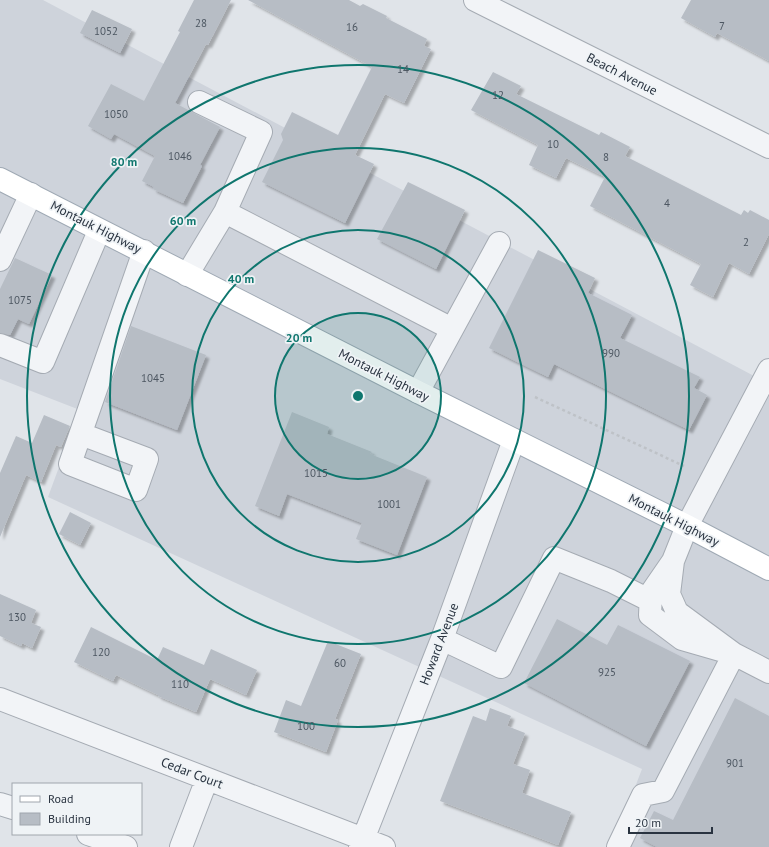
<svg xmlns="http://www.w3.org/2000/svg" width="769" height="847" viewBox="0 0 769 847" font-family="'PT Sans',sans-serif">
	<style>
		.built { fill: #ced3db }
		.building { fill: #b7bdc5; filter: url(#shadow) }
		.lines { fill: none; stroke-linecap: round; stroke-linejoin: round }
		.minor-casing { stroke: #a5abb3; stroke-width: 24 }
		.major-casing { stroke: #9fa9b4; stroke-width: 24 }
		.path { stroke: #bec2c7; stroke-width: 2.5; stroke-dasharray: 3 3; stroke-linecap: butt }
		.minor { stroke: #f2f4f7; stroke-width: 22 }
		.major { stroke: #fff; stroke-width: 22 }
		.ring { fill: none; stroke: #0f766e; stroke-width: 2 }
		.labels { text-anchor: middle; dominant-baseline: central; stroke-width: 3.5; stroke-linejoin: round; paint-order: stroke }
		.number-label { font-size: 11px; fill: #4c5661 }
		.street-label { font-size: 13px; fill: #293340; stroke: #eff3f6 }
		.centre { fill: #0f766e; stroke: #eff3f6; stroke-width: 2 }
		.ring-label { font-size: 12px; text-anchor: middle; font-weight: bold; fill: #0f766e; stroke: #eff3f6; stroke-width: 3.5; stroke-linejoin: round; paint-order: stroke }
	</style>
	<defs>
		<filter id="shadow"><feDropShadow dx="3.5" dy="3.5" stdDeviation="1" flood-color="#0004"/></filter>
	</defs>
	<rect width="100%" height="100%" fill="#e0e4e9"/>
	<!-- built -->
	<path class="built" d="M0,0H43L769,384V847H612L642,769L48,497L80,410L0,379Z"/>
	<!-- building -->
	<path class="building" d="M194,0H231L208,45L206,44L175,103L220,127L200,165L202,166L183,203L153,189L154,187L142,181L155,156L114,134L111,139L88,126L111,84L144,101L180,32L178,31Z
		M248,0H349L360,6L363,4L387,16L386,18L427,39L424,46L431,49L404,103L385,94L355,155L374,164L345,223L262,182L283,140L281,134L292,112L338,135L372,67Z
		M691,0H769V61L717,33L715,37L681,18Z
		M92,10L132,29L120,53L80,33Z
		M493,72L521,86L516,94L599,135L601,132L630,147L625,156L741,215L744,210L748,213L750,210L769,220V234L749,274L729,263L713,297L690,285L701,264L590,206L605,177L566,158L556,178L529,165L538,145L471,110Z
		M408,182L465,210L436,269L377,239Z
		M538,250L595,278L588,293L632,315L620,338L700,377L694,388L707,395L689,430L554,364L548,377L489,348Z
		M15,258L52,275L29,324L18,319L10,335L0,333V289Z
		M131,326L206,355L177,430L105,402Z
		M292,412L329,427L327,434L372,452L370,454L427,477L397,555L356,539L362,523L287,494L279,516L255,506Z
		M44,415L70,426L61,447L56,445L41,482L26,475L0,537V473L16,436L32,443Z
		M70,512L91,523L80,545L59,534Z
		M0,594L36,610L31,623L41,627L32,648L22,643L21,646L0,636Z
		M557,619L607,645L618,625L690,661L646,746L524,683Z
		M91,627L157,660L163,647L204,665L211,649L257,670L246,695L210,679L196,712L158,696V695L116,675L113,681L74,662Z
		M328,641L361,654L335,719L338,720L326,752L274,732L286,700L301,706Z
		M735,698L769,716V847H657L640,838L654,811L673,820Z
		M490,708L511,716L507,726L525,733L513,764L530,770L522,793L571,812L558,845L440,801L473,716L486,721Z"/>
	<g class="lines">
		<defs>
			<path id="minor" d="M475,0L769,147
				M225,212L452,329
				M0,260L31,194
				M187,275L225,212L261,132L199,102
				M0,345L43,362L99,231
				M769,370L687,526L673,561L669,594L677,612L734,654L769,672
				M418,392L499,243
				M81,434L147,459L136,490L70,464L144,251
				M442,639L501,667L554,558L611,581L651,601
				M0,699L384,847
				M0,804L13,808
				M88,834L126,847
				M181,847L207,779
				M360,847L442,639L514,440
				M618,847L643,795L663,791L734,654L682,639L650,615L651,593L673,561"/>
			<path id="major" d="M0,179L418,392L687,526L769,569"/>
		</defs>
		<!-- minor casing -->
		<use href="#minor" class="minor-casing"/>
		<!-- major casing -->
		<use href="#major" class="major-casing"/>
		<!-- path -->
		<path class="path" d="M535,397L684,466"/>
		<!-- minor -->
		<use href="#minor" class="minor"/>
		<!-- major -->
		<use href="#major" class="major"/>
	</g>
	<!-- distance rings -->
	<circle cx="358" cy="396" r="83" fill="#0f766e" fill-opacity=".12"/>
	<g class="ring">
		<circle cx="358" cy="396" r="83"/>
		<circle cx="358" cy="396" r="166"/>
		<circle cx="358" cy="396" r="248"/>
		<circle cx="358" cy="396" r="331"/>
	</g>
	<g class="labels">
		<!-- number labels -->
		<g class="number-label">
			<text x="201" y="23">28</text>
			<text x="722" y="26">7</text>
			<text x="352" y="27">16</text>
			<text x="106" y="31">1052</text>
			<text x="403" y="69">14</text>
			<text x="498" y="95">12</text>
			<text x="116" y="114">1050</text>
			<text x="553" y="144">10</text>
			<text x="180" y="156">1046</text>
			<text x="606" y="157">8</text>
			<text x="667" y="203">4</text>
			<text x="746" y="242">2</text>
			<text x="20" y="300">1075</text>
			<text x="611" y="353">990</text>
			<text x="153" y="378">1045</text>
			<text x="316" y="473">1015</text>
			<text x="389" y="504">1001</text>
			<text x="17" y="617">130</text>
			<text x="101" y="652">120</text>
			<text x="340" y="663">60</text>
			<text x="607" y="672">925</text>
			<text x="180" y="684">110</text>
			<text x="306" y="726">100</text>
			<text x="735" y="763">901</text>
		</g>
		<!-- street labels -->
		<g class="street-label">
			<text transform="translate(622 74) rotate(27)">Beach Avenue</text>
			<text transform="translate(96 227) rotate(27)">Montauk Highway</text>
			<text transform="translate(384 375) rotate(27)">Montauk Highway</text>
			<text transform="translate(674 520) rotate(27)">Montauk Highway</text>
			<text transform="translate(439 644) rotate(-69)">Howard Avenue</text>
			<text transform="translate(192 773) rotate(21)">Cedar Court</text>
		</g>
	</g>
	<circle cx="358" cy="396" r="6" class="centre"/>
	<g class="ring-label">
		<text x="124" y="166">80 m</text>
		<text x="183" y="225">60 m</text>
		<text x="241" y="283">40 m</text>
		<text x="299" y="342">20 m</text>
	</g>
	<!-- legend -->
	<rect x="12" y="783" width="130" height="52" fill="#eff3f6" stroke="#a0a6ad"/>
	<rect x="20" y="796" width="20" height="6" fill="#ffffff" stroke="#a0a6ad"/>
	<text x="48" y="803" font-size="12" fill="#293340">Road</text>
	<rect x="20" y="813" width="20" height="12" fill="#b7bdc5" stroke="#a0a6ad"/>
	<text x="48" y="823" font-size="12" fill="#293340">Building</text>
	<!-- scale -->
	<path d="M629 827v6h83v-6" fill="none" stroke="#293340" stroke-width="2"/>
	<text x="635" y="827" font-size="12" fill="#293340" stroke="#eff3f6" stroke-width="3" paint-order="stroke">20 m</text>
</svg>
